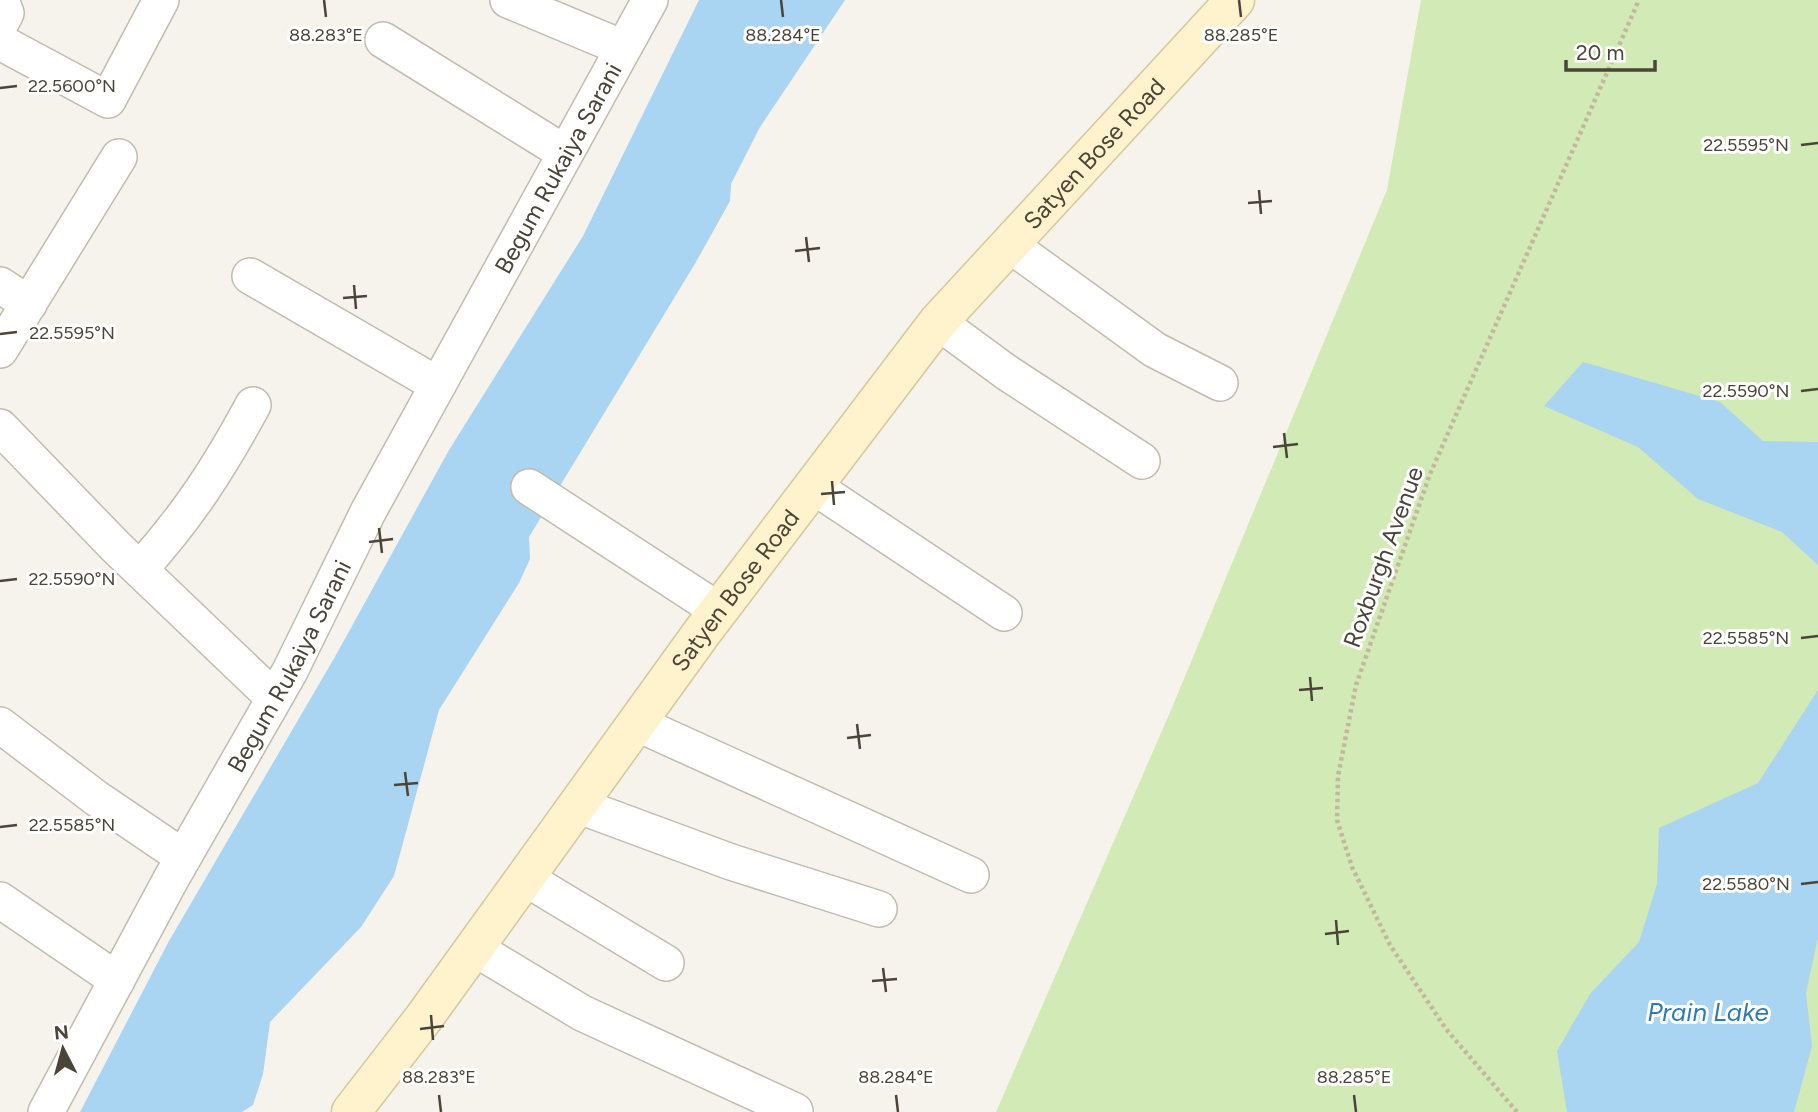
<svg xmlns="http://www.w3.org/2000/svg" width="1818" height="1112" viewBox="0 0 1818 1112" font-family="Figtree,sans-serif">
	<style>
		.green { fill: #d2eab5 }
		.water { fill: #a9d4f2 }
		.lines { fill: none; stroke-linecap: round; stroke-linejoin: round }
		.minor-casing { stroke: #c2bbae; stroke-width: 38 }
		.secondary-casing { stroke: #d6c79b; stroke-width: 41 }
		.path { stroke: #c4b79f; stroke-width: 4.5; stroke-dasharray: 3.5 3.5; stroke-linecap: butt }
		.minor { stroke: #fff; stroke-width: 35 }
		.secondary { stroke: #fff3cd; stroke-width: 38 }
		.ticks { fill: none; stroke: #4b4439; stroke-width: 2.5 }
		.labels { text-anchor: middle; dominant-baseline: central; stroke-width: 6; stroke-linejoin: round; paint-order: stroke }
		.street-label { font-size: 24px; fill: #4b4439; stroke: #fff }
		.water-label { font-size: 26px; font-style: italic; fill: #2e7ab2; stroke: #fff }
		.ticks-label { font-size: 18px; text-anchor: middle; fill: #4b4439; stroke: #fff; stroke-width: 6; stroke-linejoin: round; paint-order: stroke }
	</style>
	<rect width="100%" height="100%" fill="#f6f3ec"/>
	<!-- green -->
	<path class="green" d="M1421,0H1818V1112H996L1171,710L1387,190Z"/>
	<!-- water -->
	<path class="water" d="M699,0H845L760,127L731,184L730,201L696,262L529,537L530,559L519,583L439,710L394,876L361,927L270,1022L263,1074L253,1105L242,1112H80L169,941L336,655L449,450L583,236Z
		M1583,362L1720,402L1763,441L1818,442V565L1782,532L1698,499L1638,447L1544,406Z
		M1818,690V937L1806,993L1812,1046L1794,1112H1567L1557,1051L1590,994L1639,942L1657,884L1659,828L1758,783Z"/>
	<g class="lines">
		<defs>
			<g id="minor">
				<path d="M508,0L623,48"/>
				<path d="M0,24L6,13L1,0"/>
				<path d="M383,40L565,153"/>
				<path d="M0,42L108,100L161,0"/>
				<path d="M1010,245L1155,350L1220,383"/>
				<path d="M250,276L438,385"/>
				<path d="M0,285L29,304"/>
				<path d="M938,322L1006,372L1142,461"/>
				<path d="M0,350L119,157"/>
				<path d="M0,427L116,547L274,698"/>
				<path d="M813,486L1004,613"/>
				<path d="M529,487L718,610"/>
				<path d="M140,569C188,516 219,468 253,405"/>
				<path d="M636,723L971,875"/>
				<path d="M0,725L96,798L183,857"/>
				<path d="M577,805L731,862L879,909"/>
				<path d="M525,878L666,963"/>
				<path d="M0,900L117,980"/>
				<path d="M474,948L582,1013L795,1111"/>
				<path id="s1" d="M46,1112L171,879L290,671L368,512L650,0"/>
			</g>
			<g id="secondary">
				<path id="s2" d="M351,1112L423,1019L703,631L938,322L1235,0"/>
			</g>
		</defs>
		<!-- minor casing -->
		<use href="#minor" class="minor-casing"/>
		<!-- secondary casing -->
		<use href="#secondary" class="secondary-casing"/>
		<!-- path -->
		<path class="path" d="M1517,1112L1446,1029L1390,945L1352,867L1337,820L1338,776L1356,685L1430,474L1639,0"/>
		<!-- minor -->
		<use href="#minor" class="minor"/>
		<!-- secondary -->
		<use href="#secondary" class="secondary"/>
	</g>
	<!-- ticks -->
	<path class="ticks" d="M324,0L326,17M781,0L783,17M1239,0L1241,17M0,88L17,86M1801,145L1818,143M1259,190L1261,214M1248,203L1272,201M806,237L809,262M795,251L820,248M354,285L356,309M343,298L367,296M0,334L17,332M1801,391L1818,389M1284,433L1287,458M1273,447L1298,444M832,481L834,505M821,494L845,492M379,528L382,553M369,542L393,539M0,581L17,579M1801,638L1818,636M1310,677L1312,701M1299,690L1323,688M857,724L860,749M847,738L871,735M405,772L408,796M394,785L418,783M0,827L17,825M1801,884L1818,882M1336,920L1338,945M1325,934L1349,931M883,968L886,992M872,981L897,979M431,1015L433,1040M420,1029L444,1026M439,1095L441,1112M896,1095L898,1112M1354,1095L1356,1112"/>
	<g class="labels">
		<!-- street labels -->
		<g class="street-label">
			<text stroke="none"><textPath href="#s2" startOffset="1214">Satyen Bose Road</textPath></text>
			<text stroke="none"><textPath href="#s1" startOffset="1074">Begum Rukaiya Sarani</textPath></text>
			<text transform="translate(1383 557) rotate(-70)">Roxburgh Avenue</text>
			<text stroke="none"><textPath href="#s2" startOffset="648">Satyen Bose Road</textPath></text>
			<text stroke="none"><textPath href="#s1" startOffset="508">Begum Rukaiya Sarani</textPath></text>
		</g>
		<!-- water labels -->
		<g class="water-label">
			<text x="1708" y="1012">Prain Lake</text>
		</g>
	</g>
	<g class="ticks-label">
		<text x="326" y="41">88.283°E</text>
		<text x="783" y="41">88.284°E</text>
		<text x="1241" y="41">88.285°E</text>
		<text x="72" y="92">22.5600°N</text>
		<text x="1746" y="151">22.5595°N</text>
		<text x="72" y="339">22.5595°N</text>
		<text x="1746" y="397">22.5590°N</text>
		<text x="72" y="585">22.5590°N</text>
		<text x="1746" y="644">22.5585°N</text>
		<text x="72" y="831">22.5585°N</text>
		<text x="1746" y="890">22.5580°N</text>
		<text x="439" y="1083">88.283°E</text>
		<text x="896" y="1083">88.284°E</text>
		<text x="1354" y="1083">88.285°E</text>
	</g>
	<!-- north arrow -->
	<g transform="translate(63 1049) rotate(354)" stroke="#ffffff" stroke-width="5" paint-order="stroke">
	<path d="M0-5L12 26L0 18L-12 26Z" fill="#4b4439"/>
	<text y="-10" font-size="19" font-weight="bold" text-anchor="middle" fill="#4b4439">N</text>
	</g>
	<!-- scale -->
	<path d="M1566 60v10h89v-10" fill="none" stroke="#4b4439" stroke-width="3.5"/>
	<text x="1576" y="60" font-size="21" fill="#4b4439" stroke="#ffffff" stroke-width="5" paint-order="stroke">20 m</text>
</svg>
